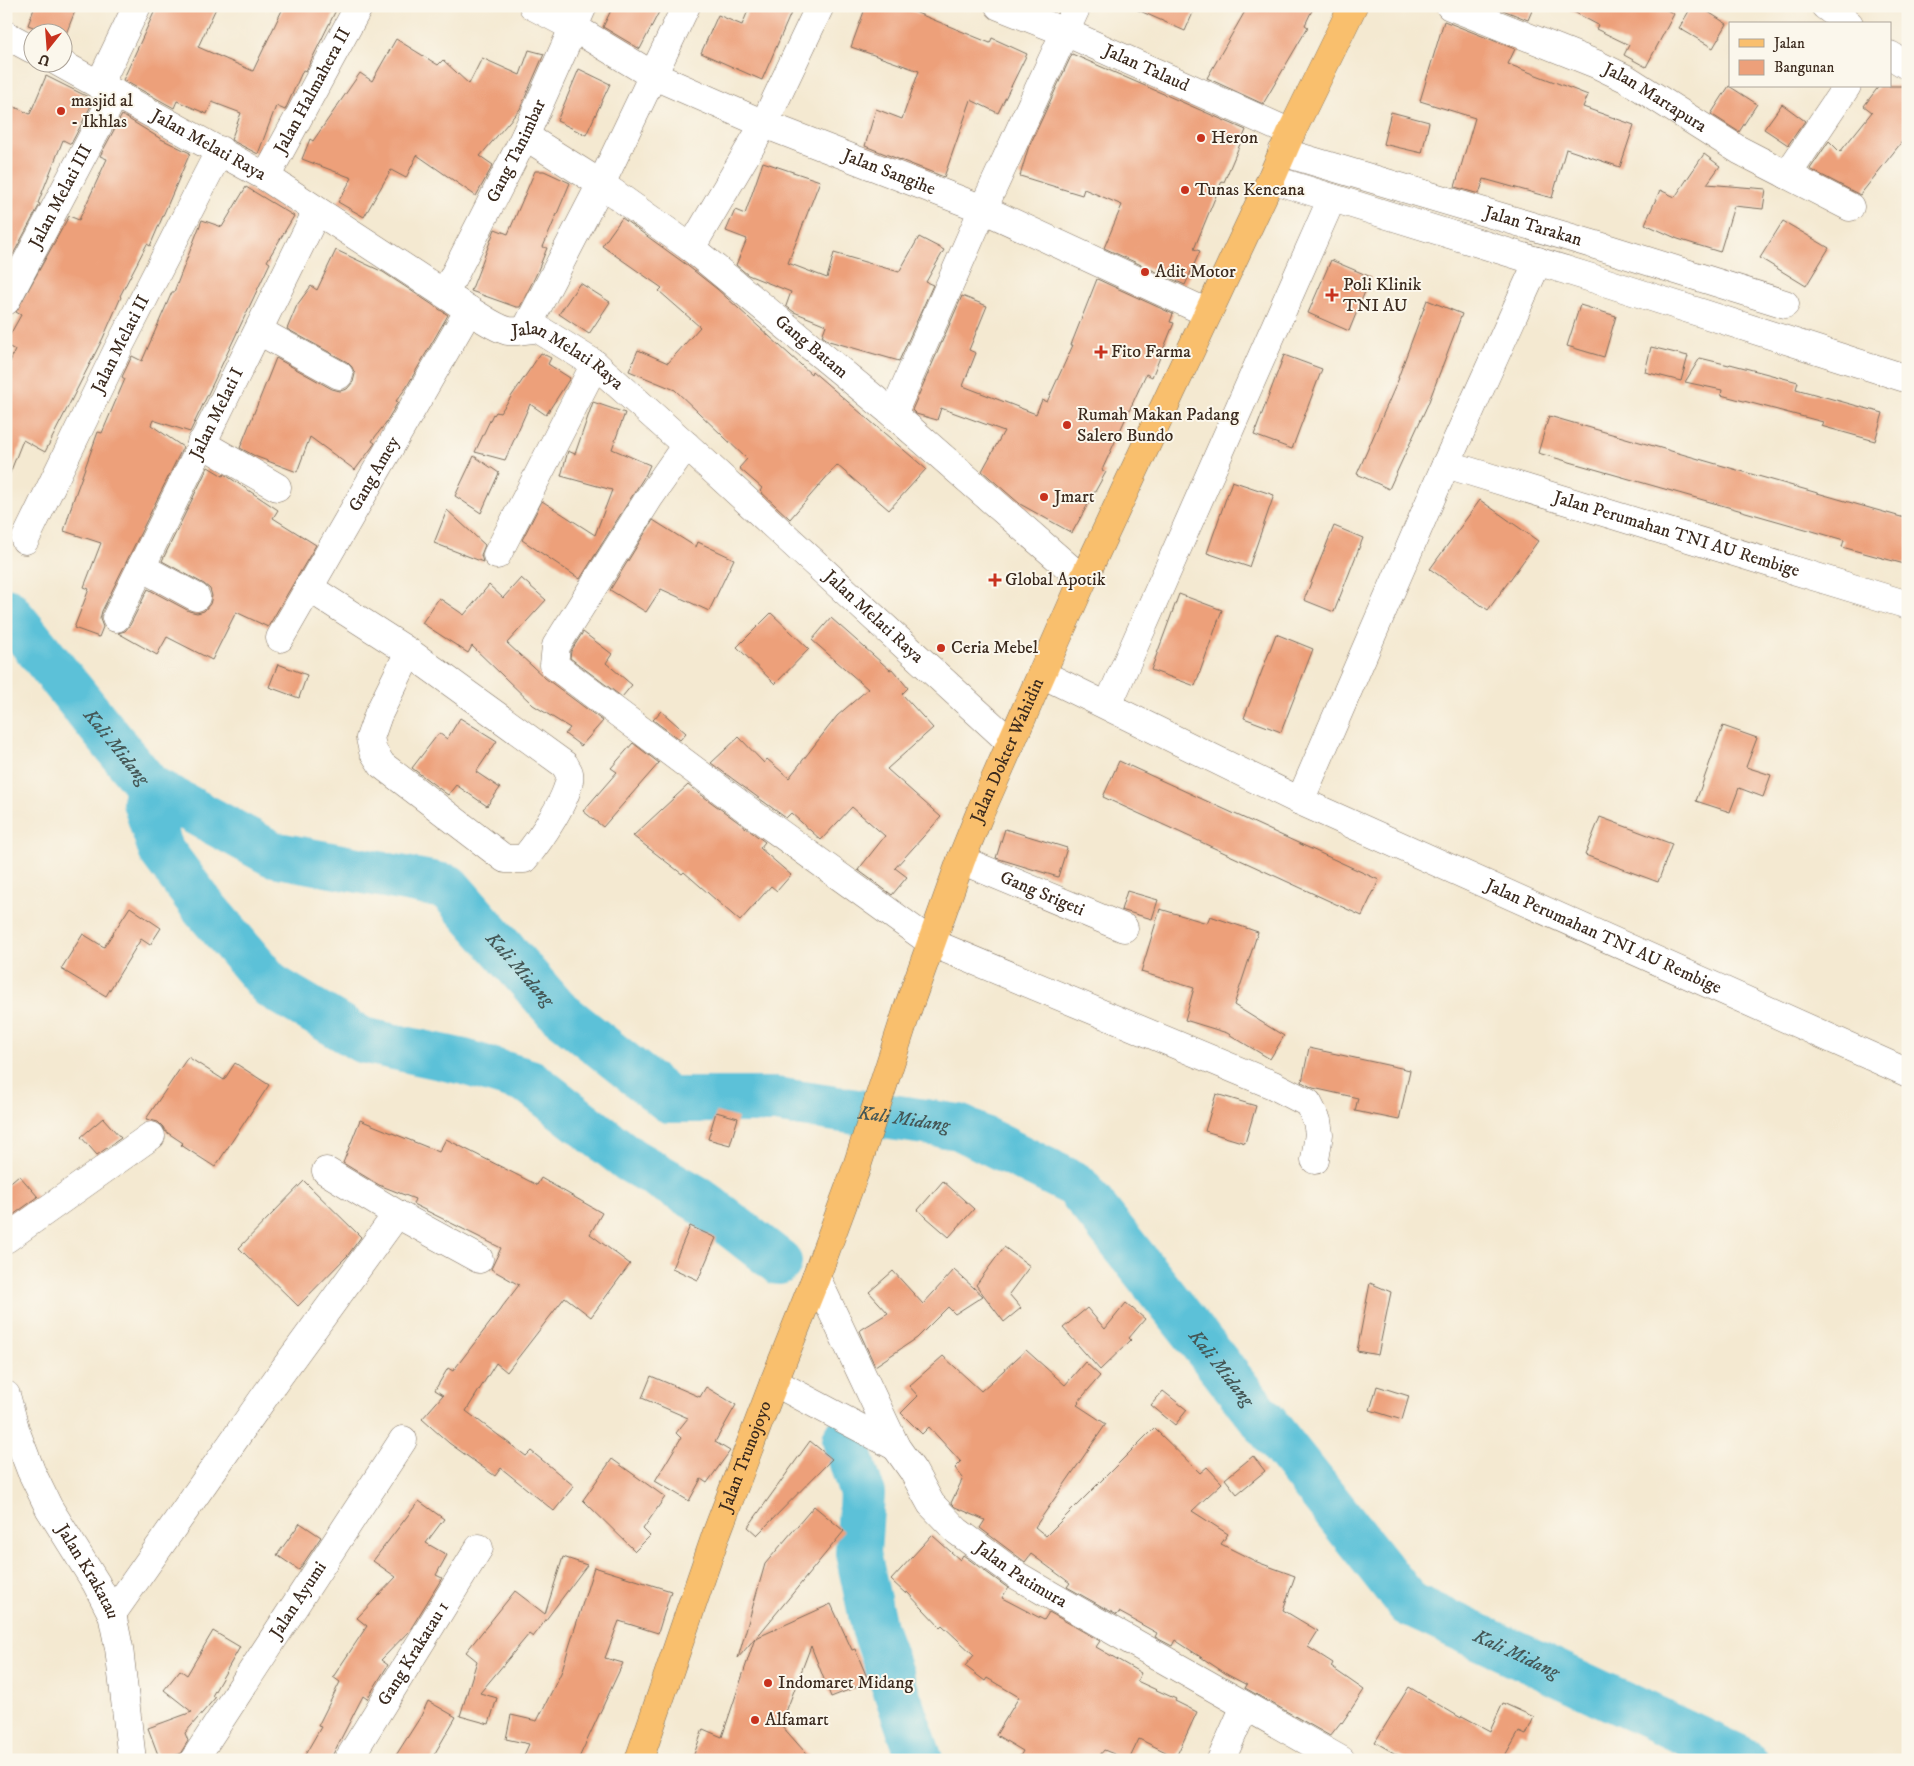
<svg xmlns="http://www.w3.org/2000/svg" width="1914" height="1766" viewBox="0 0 1914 1766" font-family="'IM FELL DW Pica',serif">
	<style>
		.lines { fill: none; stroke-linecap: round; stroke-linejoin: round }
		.river { stroke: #5bc1d8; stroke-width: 46 }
		.building { fill: #eda07a }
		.minor-casing { stroke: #7c6d5d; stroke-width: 29 }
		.major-casing { stroke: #7c6d5d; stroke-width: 29 }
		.minor { stroke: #fff; stroke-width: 28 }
		.major { stroke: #f9bf6d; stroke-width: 28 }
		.poi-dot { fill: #c8321e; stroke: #fbf7ec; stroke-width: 2 }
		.labels { text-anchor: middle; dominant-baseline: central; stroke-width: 4; stroke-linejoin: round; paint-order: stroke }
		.street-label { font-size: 18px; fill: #3b2a1e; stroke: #fbf7ec }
		.poi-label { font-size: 18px; fill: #3b2a1e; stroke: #fbf7ec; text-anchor: start }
		.water-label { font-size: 19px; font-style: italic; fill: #455756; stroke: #fbf7ec }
	</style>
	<rect width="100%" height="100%" fill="#fbf7ec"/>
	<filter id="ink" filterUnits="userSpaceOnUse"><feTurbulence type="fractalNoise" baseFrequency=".02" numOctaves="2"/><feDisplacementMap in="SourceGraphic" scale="10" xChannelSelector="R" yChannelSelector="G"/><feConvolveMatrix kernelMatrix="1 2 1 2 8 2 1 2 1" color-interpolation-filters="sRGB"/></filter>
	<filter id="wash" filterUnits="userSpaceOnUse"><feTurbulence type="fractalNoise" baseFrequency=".0096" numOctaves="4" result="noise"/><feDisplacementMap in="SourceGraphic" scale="20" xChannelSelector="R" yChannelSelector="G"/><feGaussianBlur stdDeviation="1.12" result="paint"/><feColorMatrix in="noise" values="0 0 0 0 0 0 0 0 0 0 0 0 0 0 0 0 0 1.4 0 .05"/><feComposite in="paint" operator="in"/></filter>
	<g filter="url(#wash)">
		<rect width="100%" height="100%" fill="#f4e9d1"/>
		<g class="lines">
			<!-- river -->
			<g class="river">
				<path id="s1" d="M6,610L149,787L273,854L448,887L556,1010L669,1100H775L959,1127L1076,1185L1409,1604L1744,1760"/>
				<path d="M149,787L145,802L161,850L202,905L271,986L362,1040L464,1062L530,1082L630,1160L698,1199L779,1262"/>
				<path d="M845,1440L862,1494L858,1553L874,1628L920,1760"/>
			</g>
		</g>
		<g id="blocks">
			<!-- building -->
			<path class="building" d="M35,6H77L64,39H62V32H46L28,25Z
				M157,6H217L198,47L253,71L284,6H338L306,71L303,70L285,110L276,106L258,154L231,140L241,113L212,102L207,114L177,101L174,108L123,80Z
				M613,6H662L640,49L603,27Z
				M750,6H794L762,80L701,53L718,15L742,25Z
				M866,6H900L990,43L992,38L1027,54L998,113L971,100L944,177L865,146L876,109L902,119L919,71L851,47Z
				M1129,6H1196L1185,31Z
				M1248,6H1314L1305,25L1308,27L1263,104L1207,78Z
				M1493,6H1534L1528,20Z
				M1563,6H1660L1674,14L1646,67L1624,55L1629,45L1596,29L1598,25Z
				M1692,6H1699L1727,24L1713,48L1679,28Z
				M1444,21L1515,49L1508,64L1588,95L1583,107L1634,125L1620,167L1566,149L1552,198L1484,179L1479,194L1455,187L1475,118L1420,101Z
				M396,39L438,65L443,60L469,84L482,58L520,75L529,50L544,54L520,109L480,156L493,165L476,196L417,155L406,178L391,170L364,217L338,202L352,178L302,159L310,139L313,141L360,73L372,81Z
				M1072,54L1246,130L1224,182L1222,181L1194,249L1200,251L1185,285L1104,248L1122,205L1084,189L1082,195L1020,176L1028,149Z
				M579,69L610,84L586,135L557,121Z
				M46,76L94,100L71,144L63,140L38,203L40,204L8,264H6V103L30,114Z
				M1729,86L1757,104L1739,132L1711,114Z
				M1879,86H1908V134L1860,195L1810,169L1829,141L1840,152L1872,112L1864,106Z
				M1782,104L1805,121L1788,145L1764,129Z
				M1391,112L1429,122L1422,153L1383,144Z
				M122,115L161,139L190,153L150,246L147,244L120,296L121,297L103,338L45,452L23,440L8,478H6V371L15,350L6,345V342L21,315L16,312L69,216L79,220L107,159L100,156Z
				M1704,154L1720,166L1707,184L1766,189L1763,209L1734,206L1720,252L1678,239L1645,224L1660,190L1675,197Z
				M763,162L820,181L788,263L827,278L834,253L899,272L919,237L944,250L926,282L933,285L899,361L829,341L822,336L826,325L794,312L786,306L791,292L748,275L736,265L747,239L726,231L735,210L745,214Z
				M535,171H544L570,183L543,247L547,248L536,275L520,307H516L471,291L495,229L508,234Z
				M246,187L294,216L267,261L270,263L190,432L153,420L151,425L183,447L102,611L100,619L103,627L99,637L74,628L89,589L84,587L101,543L64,531L73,501L98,432L102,433L125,379L122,377L132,356L142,361L172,292H174L202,220L222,227Z
				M622,218L684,263L717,289L811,374L812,371L926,469L889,510L837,465L790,519L760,491L762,488L739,468L747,459L675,390L629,371L638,350L668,363L700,327L659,291L662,288L602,246Z
				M1783,221L1829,248L1806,286L1760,258Z
				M336,250L383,272L448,315L406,388L396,401L398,402L385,424L372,441L375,443L370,450L355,470L310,437L297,472L257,457L240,448L276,358L332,389L340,391L347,389L353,382L355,374L352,367L347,362L287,329L297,305L311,286L317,290Z
				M1331,260L1371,277L1349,331L1308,313Z
				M1097,279L1173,314L1170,322L1174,323L1152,377L1146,374L1102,470L1106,472L1072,533L1020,504L982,471L1004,431L941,408L937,420L916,414L912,410L962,296L987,306L969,350L976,353L963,386L1036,414L1042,400L1047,402L1073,345H1071Z
				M580,283L610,302L589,334L559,314Z
				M1427,300L1462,314L1428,404L1389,489L1357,474L1399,378H1398Z
				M1580,305L1616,316L1604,357L1567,346Z
				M1651,347L1688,356L1681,381L1645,372Z
				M541,353L551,358L548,364L570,378L546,415L530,404L505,460L475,452L493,414L494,415L496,412L500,413Z
				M1284,355L1322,369L1292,449L1254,435Z
				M1700,358L1729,365L1730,364L1798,382L1796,389L1883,413L1875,441L1821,426L1823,422L1721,395L1722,390L1685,382Z
				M593,402L625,413L612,449L650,465L646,474L580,579L522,540L542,501L595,535L612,490L561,476L568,451L575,454Z
				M1549,416L1908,519V565L1842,547L1844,540L1538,453Z
				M474,456L499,473L481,513L455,496Z
				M208,467L223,476L224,474L278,510L273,518L316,545L268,627L236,612L212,660L167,637L157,655L118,633L125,631L130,625L148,589L189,611L197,613L204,611L210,604L212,596L210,589L204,584L162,561Z
				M1232,481L1274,495L1249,567L1207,553Z
				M1480,500L1538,541L1488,610L1430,569Z
				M447,510L485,545L481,555L483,562L434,543Z
				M653,520L696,547L698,542L734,559L709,611L661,589L646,612L610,590Z
				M1334,526L1363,538L1334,612L1304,600Z
				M521,578L546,600L507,643L545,678L603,721L581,746L565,734L570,728L533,705L472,646L468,653L422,623L439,598L464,615L489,585L503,598Z
				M1179,594L1222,610L1195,686L1151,670Z
				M771,613L809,649L775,684L737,647Z
				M831,618L890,670L892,669L908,688L902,694L933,728L887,769L941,817L895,868L907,877L892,895L858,870L885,836L852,807L821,840L791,813L786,818L711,763L739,737L764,763L767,759L789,778L837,716L868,689L812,640Z
				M583,632L612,654L606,663L632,685L622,697L570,658L571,651Z
				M1276,634L1313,649L1281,732L1244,718Z
				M278,664L307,675L299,698L269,687Z
				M661,711L686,733L680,740L653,720Z
				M460,718L497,741L476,772L500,788L487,806L456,785L448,795L412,768L439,733L447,739Z
				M1723,726L1757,738L1746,767L1771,775L1763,797L1739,788L1730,812L1696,801Z
				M633,743L659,763L603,827L583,811L617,772L611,768Z
				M1119,761L1379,880L1362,916L1103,797Z
				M688,785L765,842L760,848L791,875L777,891L771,886L740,921L684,872L682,874L633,836Z
				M1600,817L1672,844L1658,882L1585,855Z
				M1005,829L1067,848L1058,877L996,858Z
				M1127,891L1158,900L1152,919L1121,910Z
				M130,907L161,928L150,945L141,939L106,996L61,969L83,934L104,947Z
				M1160,909L1207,923L1210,916L1258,932L1234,1005L1284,1036L1270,1059L1227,1033L1185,1020L1194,988L1141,972Z
				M1309,1048L1410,1070L1399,1120L1355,1111L1358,1098L1313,1088L1302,1082Z
				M188,1057L224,1080L235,1063L269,1085L215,1167L181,1145L183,1143L165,1131L163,1127L158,1122L146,1119Z
				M1216,1094L1256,1106L1245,1143L1205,1131Z
				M716,1112L738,1118L730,1145L708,1139Z
				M103,1118L121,1138L97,1155L81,1137Z
				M360,1120L439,1152L446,1139L537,1185L541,1178L602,1213L590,1234L630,1264L591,1317L565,1297L507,1372L496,1363L466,1411L526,1456L531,1451L574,1486L554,1511L501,1468L495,1476L449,1443L422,1419L443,1395L435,1390L448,1368L453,1371L519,1285L491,1269L501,1248L413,1204L415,1199L379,1185L343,1163Z
				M19,1175L38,1197L6,1220V1186Z
				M304,1181L361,1237L348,1255L298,1306L239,1248Z
				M943,1181L974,1209L949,1237L918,1210Z
				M690,1226L716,1238L698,1280L672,1268Z
				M1004,1247L1030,1266L1009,1294L1021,1308L1004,1322L976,1285Z
				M954,1270L983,1296L955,1314L948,1307L917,1338L875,1366L859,1331L888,1313L869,1292L893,1271L923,1304Z
				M1370,1283L1391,1292L1378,1355L1357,1351Z
				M1126,1303L1145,1319L1129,1338L1131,1340L1100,1370L1063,1328L1087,1308L1105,1329Z
				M1026,1350L1065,1385L1085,1362L1100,1376L1078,1402L1079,1403L1077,1405L1106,1424L1035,1527L1046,1536L1154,1428L1200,1473L1207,1467L1222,1483L1192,1511L1228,1534L1221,1544L1257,1562L1295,1576L1283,1610L1318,1631L1308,1647L1333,1663L1331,1667L1364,1690L1342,1723L1341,1722L1330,1736L1245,1688L1247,1685L1228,1675L1175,1640L1172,1646L1155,1637L1157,1633L1119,1612L1117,1615L1067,1587L1070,1583L1031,1554L1025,1562L980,1528L985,1520L955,1507L951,1503L963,1478L955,1468L961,1462L929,1427L922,1434L901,1413L918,1396L909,1386L943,1356L981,1391Z
				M651,1376L700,1397L706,1387L736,1405L715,1442L730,1451L707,1483L701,1479L689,1501L655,1481L681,1438L676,1433L688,1418L642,1398Z
				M1377,1386L1409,1396L1402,1420L1370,1410Z
				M1163,1391L1187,1410L1175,1425L1151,1405Z
				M810,1441L832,1459L757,1535L748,1527Z
				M1253,1456L1265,1471L1237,1494L1225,1479Z
				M612,1459L665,1497L643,1529L650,1536L635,1551L583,1500Z
				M419,1501L444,1519L426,1543L447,1555L436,1575L442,1578L410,1630L381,1660L388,1665L367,1699L363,1696L330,1760H302L321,1727L318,1726L340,1682L333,1677L367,1626L357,1618L396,1577L373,1561Z
				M814,1506L844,1531L756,1638L831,1604L852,1650L855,1649L869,1682L831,1697L811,1646L781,1725L812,1760H692L703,1729L722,1737L755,1638L738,1658L765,1564Z
				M300,1523L321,1537L299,1570L277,1555Z
				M932,1535L960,1560L963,1555L1008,1588L1002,1598L1044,1620L1049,1612L1100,1641L1096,1647L1141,1673L1137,1681L1176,1699L1175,1701L1197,1712L1176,1757L1139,1739L1129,1760L1104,1750L1096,1760H1018L1023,1751L996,1735L1019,1697L987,1678L985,1681L965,1666L974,1655L942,1625L940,1627L907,1592L906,1594L891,1580Z
				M563,1557L587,1565L533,1637L529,1634L480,1693L497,1698L489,1724L460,1716L477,1661L466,1652L515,1591L545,1614Z
				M594,1567L671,1591L658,1633L619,1621L605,1658L623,1663L578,1760H522L529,1744L506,1739L511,1715L537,1721L561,1673Z
				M213,1631L240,1647L212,1696L215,1698L185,1733L188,1741L180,1754L160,1760L148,1728L192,1712L164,1690L180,1670L187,1675Z
				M1409,1687L1461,1718L1462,1716L1490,1731L1503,1703L1534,1717L1526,1735L1519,1732L1503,1760H1406L1375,1742Z
				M428,1701L456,1717L431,1760H393L421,1716Z"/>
		</g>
	</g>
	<g filter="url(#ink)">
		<use href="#blocks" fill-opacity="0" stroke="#7c6d5d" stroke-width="1"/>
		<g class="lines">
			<defs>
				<g id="minor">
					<path id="s2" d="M533,6L573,27L652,75L764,124L983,209L1208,313"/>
					<path id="s3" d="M999,6L1065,32L1291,133"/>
					<path id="s4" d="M1450,6L1596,64L1627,79L1739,150L1850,207"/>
					<path d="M1825,6L1849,24"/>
					<path d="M6,35L32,49"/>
					<path d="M1890,55L1908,66"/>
					<path id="s5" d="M58,62L266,177L469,310C481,317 495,328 508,331C519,333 529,327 540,330L595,364L686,445L1011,743"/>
					<path d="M99,85L137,6"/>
					<path id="s6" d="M525,136L601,184L691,248L893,414L1083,580"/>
					<path id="s7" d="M1282,152L1609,249L1785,304"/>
					<path d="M1787,175L1847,86"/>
					<path id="s8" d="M266,177L359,6"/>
					<path d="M1271,179L1598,280L1908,379"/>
					<path d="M691,248L764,124L820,6"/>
					<path id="s9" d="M445,293L525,136L583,6"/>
					<path id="s10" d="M6,301L115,94"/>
					<path d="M526,329L601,184L686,6"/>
					<path d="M259,331L339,375"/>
					<path d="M893,414L983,209L1077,6"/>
					<path d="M201,443L277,487"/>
					<path d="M686,445L649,498L556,646L554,665L749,811L932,943L1273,1085L1308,1103L1317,1121L1319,1134L1315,1160"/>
					<path id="s11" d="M1446,464L1908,605"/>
					<path id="s12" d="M25,540L118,349L220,150"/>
					<path d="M497,555L595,364"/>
					<path d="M141,567L196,597"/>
					<path d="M308,587L409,652L565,765C566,768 568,770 569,773C574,792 537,844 524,859H505L382,765L373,751L370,738L378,715L409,652"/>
					<path id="s13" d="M116,618L317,211"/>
					<path id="s14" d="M280,638L469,310"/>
					<path id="s15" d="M1042,674L1300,801L1908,1073"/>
					<path d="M1108,705L1332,198"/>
					<path d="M1300,801L1446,464L1538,261"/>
					<path id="s16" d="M961,860L1124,928"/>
					<path d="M326,1171L397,1214"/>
					<path d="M6,1239L151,1136"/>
					<path id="s17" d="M816,1277L896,1447L913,1471L931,1504L957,1531L1018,1576L1052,1596L1341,1760"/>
					<path d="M774,1382L896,1447"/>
					<path id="s18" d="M6,1395L16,1432L31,1471L49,1508L96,1583L112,1614L119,1648L132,1760"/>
					<path d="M112,1614L279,1376L397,1214L479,1259"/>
					<path id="s19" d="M194,1760L403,1440"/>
					<path id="s20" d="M348,1760L479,1548"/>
					<path d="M1221,1760L1245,1706"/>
				</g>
				<g id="major">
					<path id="s21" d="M639,1760L717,1532L774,1382L816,1277L856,1169L909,1005L961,860L980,813L1083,580L1271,179L1291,133L1353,6"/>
				</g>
			</defs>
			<!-- minor casing -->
			<use href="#minor" class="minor-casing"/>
			<!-- major casing -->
			<use href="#major" class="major-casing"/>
			<!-- minor -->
			<use href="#minor" class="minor"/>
			<!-- major -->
			<use href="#major" class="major"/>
		</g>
	</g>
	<!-- markers -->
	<g class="poi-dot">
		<circle cx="61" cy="111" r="5"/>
		<circle cx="1201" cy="138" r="5"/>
		<circle cx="1185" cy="190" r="5"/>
		<circle cx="1145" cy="272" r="5"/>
		<path d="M1329.5 287.5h5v5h5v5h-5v5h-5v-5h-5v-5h5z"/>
		<path d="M1098.5 344.5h5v5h5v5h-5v5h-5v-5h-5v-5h5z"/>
		<circle cx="1067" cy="425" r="5"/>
		<circle cx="1044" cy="497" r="5"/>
		<path d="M992.5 572.5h5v5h5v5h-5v5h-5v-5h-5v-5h5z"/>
		<circle cx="941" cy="648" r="5"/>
		<circle cx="768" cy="1683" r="5"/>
		<circle cx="755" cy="1720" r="5"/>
	</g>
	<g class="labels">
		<!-- street labels -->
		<g class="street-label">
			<text stroke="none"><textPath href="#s3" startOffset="160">Jalan Talaud</textPath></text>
			<text stroke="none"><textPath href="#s8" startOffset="98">Jalan Halmahera II</textPath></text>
			<text stroke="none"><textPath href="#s4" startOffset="225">Jalan Martapura</textPath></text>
			<text stroke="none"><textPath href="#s5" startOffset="172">Jalan Melati Raya</textPath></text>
			<text stroke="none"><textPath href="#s9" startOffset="159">Gang Tanimbar</textPath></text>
			<text stroke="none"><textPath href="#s2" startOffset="394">Jalan Sangihe</textPath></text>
			<text stroke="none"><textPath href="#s10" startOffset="118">Jalan Melati III</textPath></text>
			<text stroke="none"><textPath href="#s7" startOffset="262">Jalan Tarakan</textPath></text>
			<text stroke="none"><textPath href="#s12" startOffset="218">Jalan Melati II</textPath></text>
			<text stroke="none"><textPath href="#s6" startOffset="356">Gang Batam</textPath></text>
			<text stroke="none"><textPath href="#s5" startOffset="592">Jalan Melati Raya</textPath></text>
			<text stroke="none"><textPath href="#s13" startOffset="228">Jalan Melati I</textPath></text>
			<text stroke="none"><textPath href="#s14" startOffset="189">Gang Amey</textPath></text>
			<text stroke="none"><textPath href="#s11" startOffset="241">Jalan Perumahan TNI AU Rembige</textPath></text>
			<text stroke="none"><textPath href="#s5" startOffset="998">Jalan Melati Raya</textPath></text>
			<text stroke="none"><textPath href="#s21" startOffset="1075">Jalan Dokter Wahidin</textPath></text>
			<text stroke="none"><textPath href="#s16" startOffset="88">Gang Srigeti</textPath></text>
			<text stroke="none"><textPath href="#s15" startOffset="620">Jalan Perumahan TNI AU Rembige</textPath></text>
			<text stroke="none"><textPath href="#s21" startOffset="322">Jalan Trunojoyo</textPath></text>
			<text stroke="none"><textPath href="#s18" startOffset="196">Jalan Krakatau</textPath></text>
			<text stroke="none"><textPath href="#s17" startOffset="370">Jalan Patimura</textPath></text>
			<text stroke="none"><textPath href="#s19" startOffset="191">Jalan Ayumi</textPath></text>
			<text stroke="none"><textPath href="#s20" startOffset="125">Gang Krakatau 1</textPath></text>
		</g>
		<!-- poi labels -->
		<g class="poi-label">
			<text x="71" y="101">masjid al<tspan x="71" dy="21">- Ikhlas</tspan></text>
			<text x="1211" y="138">Heron</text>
			<text x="1195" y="190">Tunas Kencana</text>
			<text x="1155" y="272">Adit Motor</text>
			<text x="1343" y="285">Poli Klinik<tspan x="1343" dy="21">TNI AU</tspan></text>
			<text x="1111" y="352">Fito Farma</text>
			<text x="1077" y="415">Rumah Makan Padang<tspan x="1077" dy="21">Salero Bundo</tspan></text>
			<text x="1054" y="497">Jmart</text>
			<text x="1005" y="580">Global Apotik</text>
			<text x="951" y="648">Ceria Mebel</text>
			<text x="778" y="1683">Indomaret Midang</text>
			<text x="765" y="1720">Alfamart</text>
		</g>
		<!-- water labels -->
		<g class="water-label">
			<text stroke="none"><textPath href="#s1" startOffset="176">Kali Midang</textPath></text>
			<text stroke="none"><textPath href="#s1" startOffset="656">Kali Midang</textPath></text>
			<text stroke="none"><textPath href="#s1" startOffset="1091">Kali Midang</textPath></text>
			<text stroke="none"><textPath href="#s1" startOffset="1511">Kali Midang</textPath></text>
			<text stroke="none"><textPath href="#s1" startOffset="1931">Kali Midang</textPath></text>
		</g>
	</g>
	<!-- margin -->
	<rect width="1914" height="1766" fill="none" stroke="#fbf7ec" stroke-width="25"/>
	<!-- legend -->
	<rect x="1729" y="22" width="162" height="65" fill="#fbf7ec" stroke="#aea59a"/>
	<rect x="1739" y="39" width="25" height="8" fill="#f9bf6d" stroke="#aea59a"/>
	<text x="1774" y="48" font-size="15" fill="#3b2a1e">Jalan</text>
	<rect x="1739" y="60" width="25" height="15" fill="#eda07a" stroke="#aea59a"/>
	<text x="1774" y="72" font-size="15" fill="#3b2a1e">Bangunan</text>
	<!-- north arrow -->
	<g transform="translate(48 48) rotate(197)"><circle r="24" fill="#fbf7ec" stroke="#aea59a"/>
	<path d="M0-4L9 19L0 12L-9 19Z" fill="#c8321e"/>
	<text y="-8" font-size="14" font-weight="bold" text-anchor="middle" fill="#3b2a1e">U</text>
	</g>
</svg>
